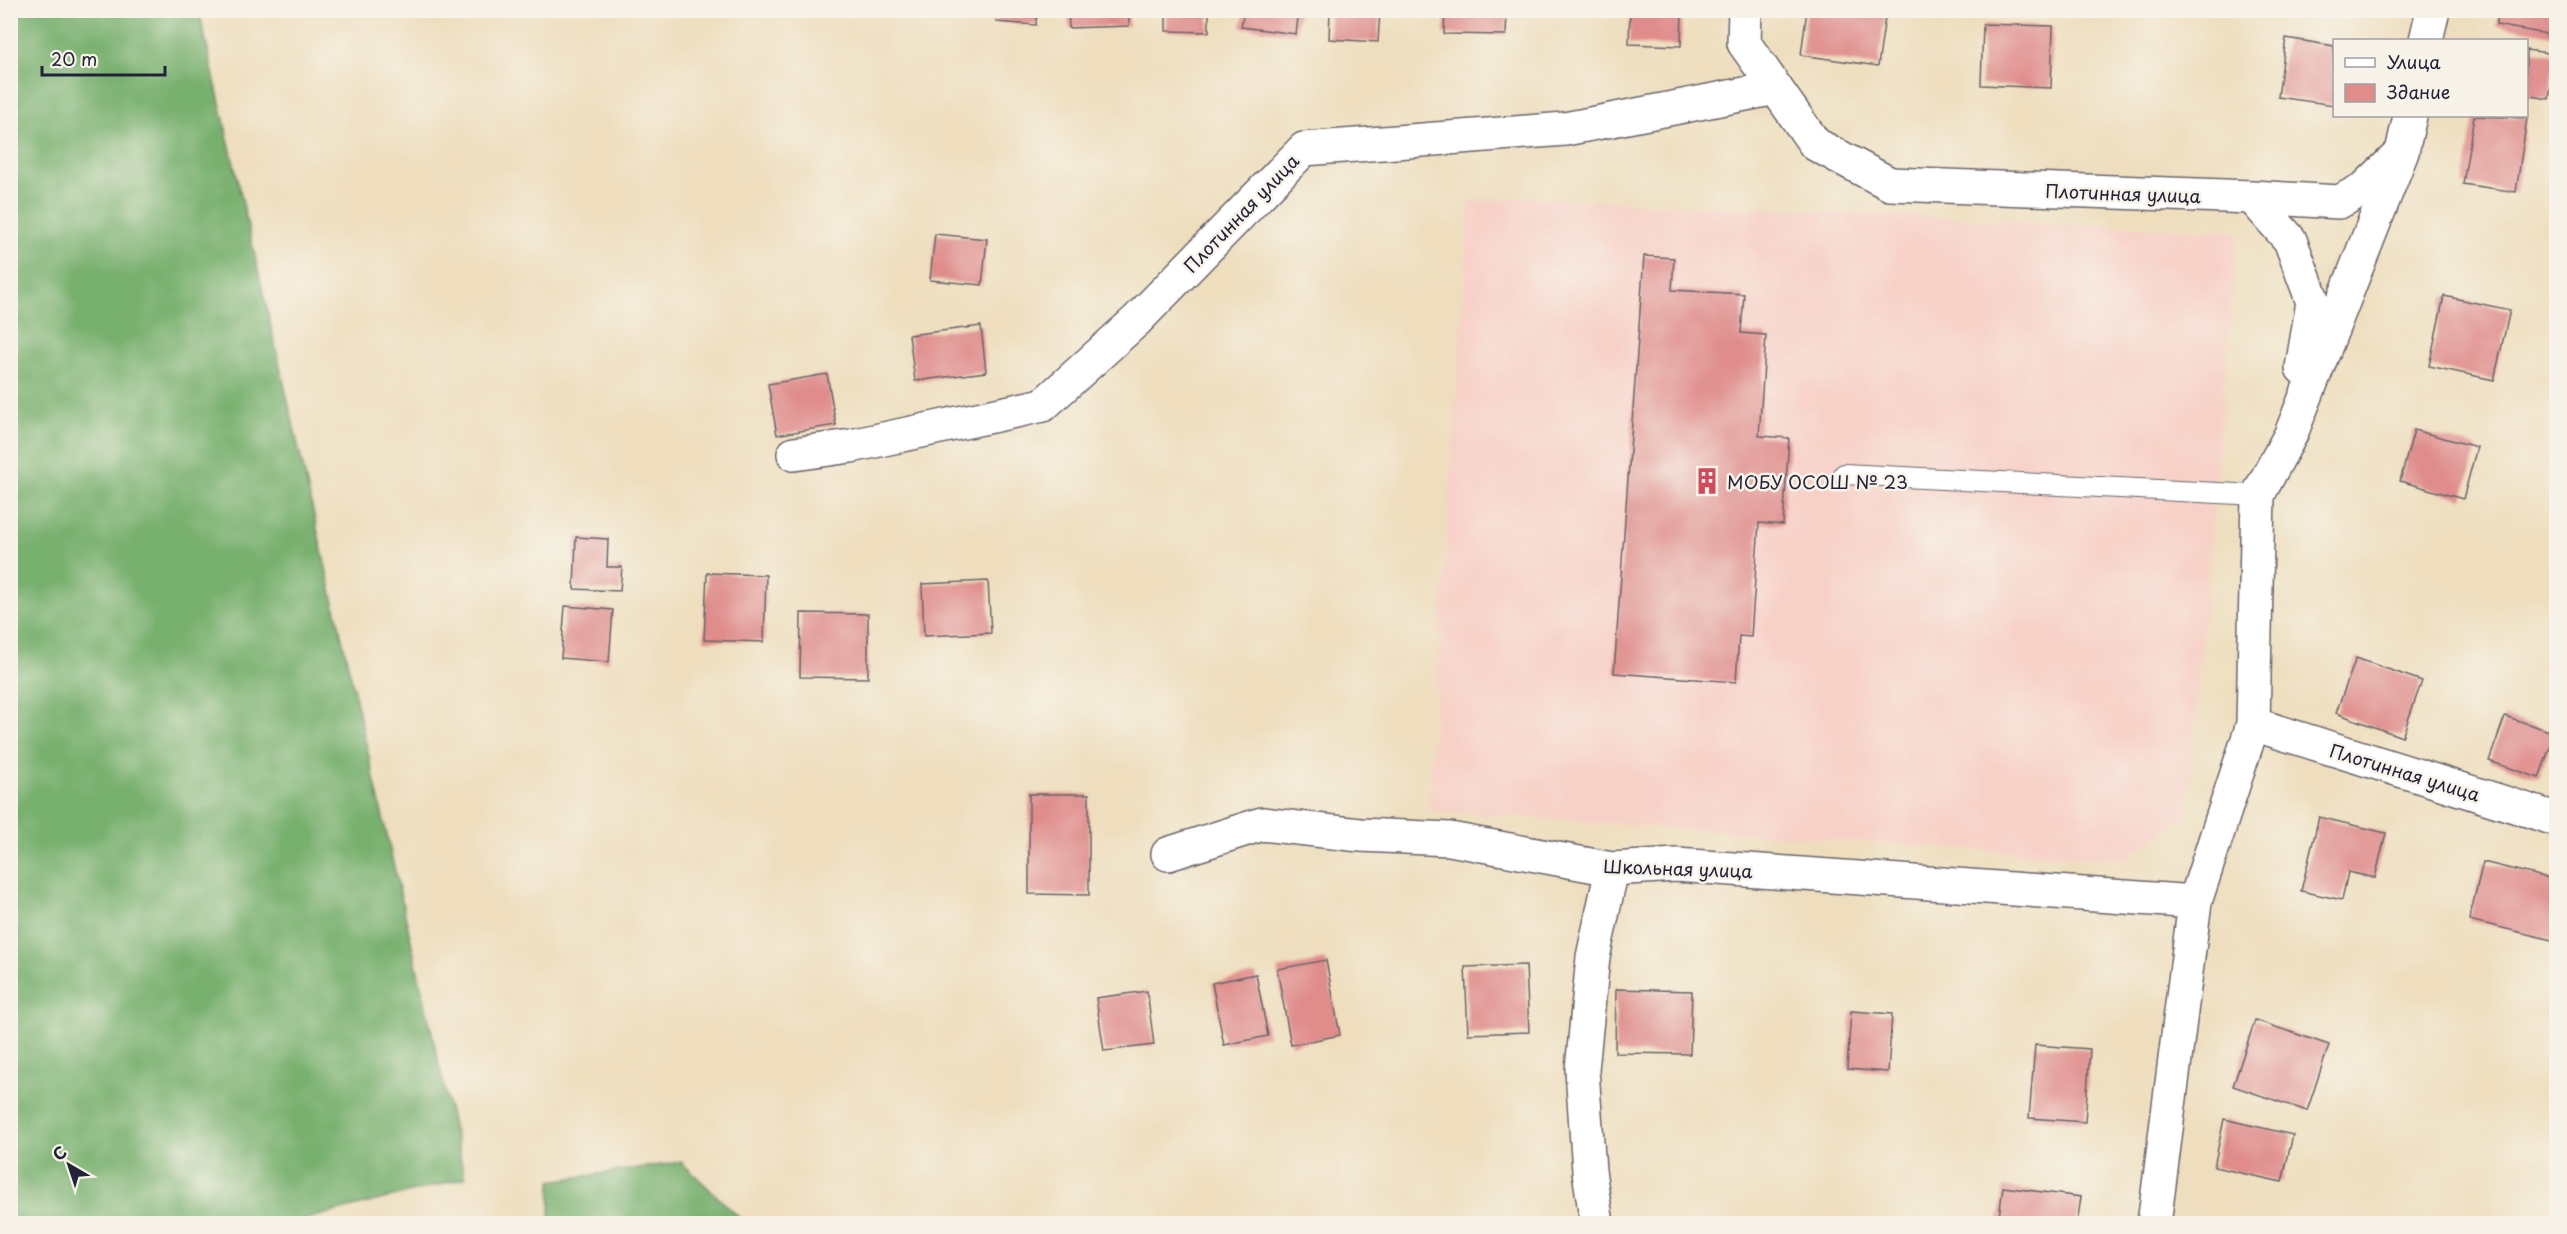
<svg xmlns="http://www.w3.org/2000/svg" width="2567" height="1234" viewBox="0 0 2567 1234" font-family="'Playpen Sans',sans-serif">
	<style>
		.built { fill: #f7d1c8 }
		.forest { fill: #78b06e; stroke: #4d6954; stroke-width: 1.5 }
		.building { fill: #df8c8b }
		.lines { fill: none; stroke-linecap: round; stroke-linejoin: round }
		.service-casing { stroke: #696469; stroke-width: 22 }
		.minor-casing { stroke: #696469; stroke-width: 36 }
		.service { stroke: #fff; stroke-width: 20 }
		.minor { stroke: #fff; stroke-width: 33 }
		.labels { text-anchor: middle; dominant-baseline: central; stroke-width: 5; stroke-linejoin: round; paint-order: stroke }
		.street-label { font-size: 18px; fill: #22223b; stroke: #f7f3e8 }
		.poi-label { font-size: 18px; fill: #22223b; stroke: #f7f3e8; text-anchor: start }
	</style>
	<rect width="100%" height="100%" fill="#f7f3e8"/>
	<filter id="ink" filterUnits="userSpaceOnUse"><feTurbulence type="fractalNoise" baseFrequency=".0167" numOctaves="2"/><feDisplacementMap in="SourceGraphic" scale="12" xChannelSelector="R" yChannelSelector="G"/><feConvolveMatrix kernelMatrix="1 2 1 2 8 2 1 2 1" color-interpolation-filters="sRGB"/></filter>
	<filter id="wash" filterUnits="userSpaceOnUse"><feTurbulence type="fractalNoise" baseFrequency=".008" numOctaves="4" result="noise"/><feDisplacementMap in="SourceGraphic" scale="24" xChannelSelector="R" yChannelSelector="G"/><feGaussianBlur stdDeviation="1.35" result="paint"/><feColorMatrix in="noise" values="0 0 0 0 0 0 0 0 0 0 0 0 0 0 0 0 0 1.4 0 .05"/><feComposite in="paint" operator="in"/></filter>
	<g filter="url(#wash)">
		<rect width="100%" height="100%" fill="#eedebe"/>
		<!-- built -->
		<path class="built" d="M1529,198L2237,232L2187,815L2125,860L1428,810L1470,201Z"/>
		<!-- forest -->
		<path class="forest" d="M10,11H199L465,1178L291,1223H11Z
			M681,1162L745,1223H550L551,1181Z"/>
		<g id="blocks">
			<!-- building -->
			<path class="building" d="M997,10H1037L1036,25L996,22Z
				M1068,10H1129V26L1069,28Z
				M1166,10H1209V32L1166,31Z
				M1244,10H1299L1296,34L1241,27Z
				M1330,10H1380L1378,42L1329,39Z
				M1445,10H1507L1506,35L1444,34Z
				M1630,10H1682L1681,46L1629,44Z
				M1807,10H1886L1878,66L1801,55Z
				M2499,10H2556L2552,35L2496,25Z
				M1983,24L2053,26L2051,88L1981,85Z
				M2286,38L2334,46V105L2278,97Z
				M2526,50L2556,54L2549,99L2526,95Z
				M2474,116L2527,118L2516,192L2463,184Z
				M935,234L987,239L982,285L930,280Z
				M1644,256L1674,258L1672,290L1744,294L1741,333L1766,335L1759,436L1789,438L1783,525L1759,523L1751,637L1739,636L1736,682L1614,673Z
				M2444,296L2510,310L2494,380L2429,366Z
				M981,326L986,372L915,381L909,335Z
				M827,374L836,425L777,435L768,384Z
				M2414,430L2477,447L2463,499L2400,481Z
				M576,537L608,539L607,567H622L620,591L574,589Z
				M707,573L766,575L764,642L704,640Z
				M988,581L991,633L924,636L922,584Z
				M565,606L613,610L609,662L561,658Z
				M801,613L868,614V678L800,677Z
				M2356,658L2422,681L2402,737L2336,713Z
				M2505,716L2555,733L2539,778L2489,761Z
				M1029,794H1089V895L1029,894Z
				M2319,817L2386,833L2375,878L2348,872L2342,900L2301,891Z
				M2483,862L2556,880V941L2469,920Z
				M1326,960L1340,1035L1291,1045L1277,969Z
				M1526,965L1529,1032L1468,1034L1465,967Z
				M1256,974L1268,1036L1224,1045L1212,983Z
				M1616,989L1692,991L1690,1054L1615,1053Z
				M1147,991L1154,1045L1104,1051L1096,998Z
				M1851,1011L1892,1014L1888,1072L1847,1069Z
				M2255,1020L2329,1045L2307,1111L2233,1086Z
				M2035,1045L2090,1049L2085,1122L2029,1118Z
				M2224,1119L2293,1135L2282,1182L2214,1167Z
				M2003,1187L2081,1197L2077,1224H1998Z"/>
		</g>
	</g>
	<g filter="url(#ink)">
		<use href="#blocks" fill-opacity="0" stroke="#696469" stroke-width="1.5"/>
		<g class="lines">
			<defs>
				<path id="service" d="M1844,474L2258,495"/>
				<path id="minor" d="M1745,10L1744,43L1815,144L1890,184L2252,197L2290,240L2313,302L2302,368
					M2426,40L2433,10
					M2252,197L2339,202L2365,188L2396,158
					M794,454L851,446L1043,405L1137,320L1304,149L1565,129L1776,88
					M2253,724L2556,819
					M1168,854L1262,824L1360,835L1450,839L1612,869L1676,865L2195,902
					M1597,1224L1589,1171L1582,1070L1593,957L1612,869
					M2154,1224L2195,902L2253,724L2258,495L2291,434L2402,152L2410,116"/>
			</defs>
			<!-- service casing -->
			<use href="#service" class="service-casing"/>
			<!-- minor casing -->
			<use href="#minor" class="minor-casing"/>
			<!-- service -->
			<use href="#service" class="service"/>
			<!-- minor -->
			<use href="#minor" class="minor"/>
		</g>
	</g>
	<!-- icons -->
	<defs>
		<symbol id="building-bare" viewBox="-9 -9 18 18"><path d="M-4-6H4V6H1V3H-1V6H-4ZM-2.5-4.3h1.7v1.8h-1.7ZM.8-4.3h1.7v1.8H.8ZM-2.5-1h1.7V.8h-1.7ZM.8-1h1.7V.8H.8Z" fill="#d1495b" stroke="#f7f3e8" stroke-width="2.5" paint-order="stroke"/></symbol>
	</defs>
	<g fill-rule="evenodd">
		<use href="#building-bare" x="1688" y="462" width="38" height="38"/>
	</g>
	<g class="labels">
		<!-- street labels -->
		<g class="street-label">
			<text transform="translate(2123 193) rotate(2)">Плотинная улица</text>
			<text transform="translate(1241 213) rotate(-46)">Плотинная улица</text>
			<text transform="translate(2405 772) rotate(17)">Плотинная улица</text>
			<text transform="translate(1678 868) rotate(2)">Школьная улица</text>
		</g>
		<!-- poi labels -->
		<g class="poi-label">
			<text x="1727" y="481">МОБУ ОСОШ № 23</text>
		</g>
	</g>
	<!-- margin -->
	<rect width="2567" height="1234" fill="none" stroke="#f7f3e8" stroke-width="36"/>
	<!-- legend -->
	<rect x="2333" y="39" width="195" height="78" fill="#f7f3e8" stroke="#a29fa3" stroke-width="1.5"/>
	<rect x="2345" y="58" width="30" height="9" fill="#ffffff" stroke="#a29fa3" stroke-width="1.5"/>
	<text x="2387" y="69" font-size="18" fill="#22223b">Улица</text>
	<rect x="2345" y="84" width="30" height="18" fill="#df8c8b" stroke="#a29fa3" stroke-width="1.5"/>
	<text x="2387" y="99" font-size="18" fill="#22223b">Здание</text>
	<!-- north arrow -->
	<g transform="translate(69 1165) rotate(321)" stroke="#f7f3e8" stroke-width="4.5" paint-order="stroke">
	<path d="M0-4.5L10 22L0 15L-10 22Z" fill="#22223b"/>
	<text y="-9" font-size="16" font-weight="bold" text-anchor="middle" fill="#22223b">С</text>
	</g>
	<!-- scale -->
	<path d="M42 66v9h123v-9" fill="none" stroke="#22223b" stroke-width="3"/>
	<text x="51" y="66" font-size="18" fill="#22223b" stroke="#f7f3e8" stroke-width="4.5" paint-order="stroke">20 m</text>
</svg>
